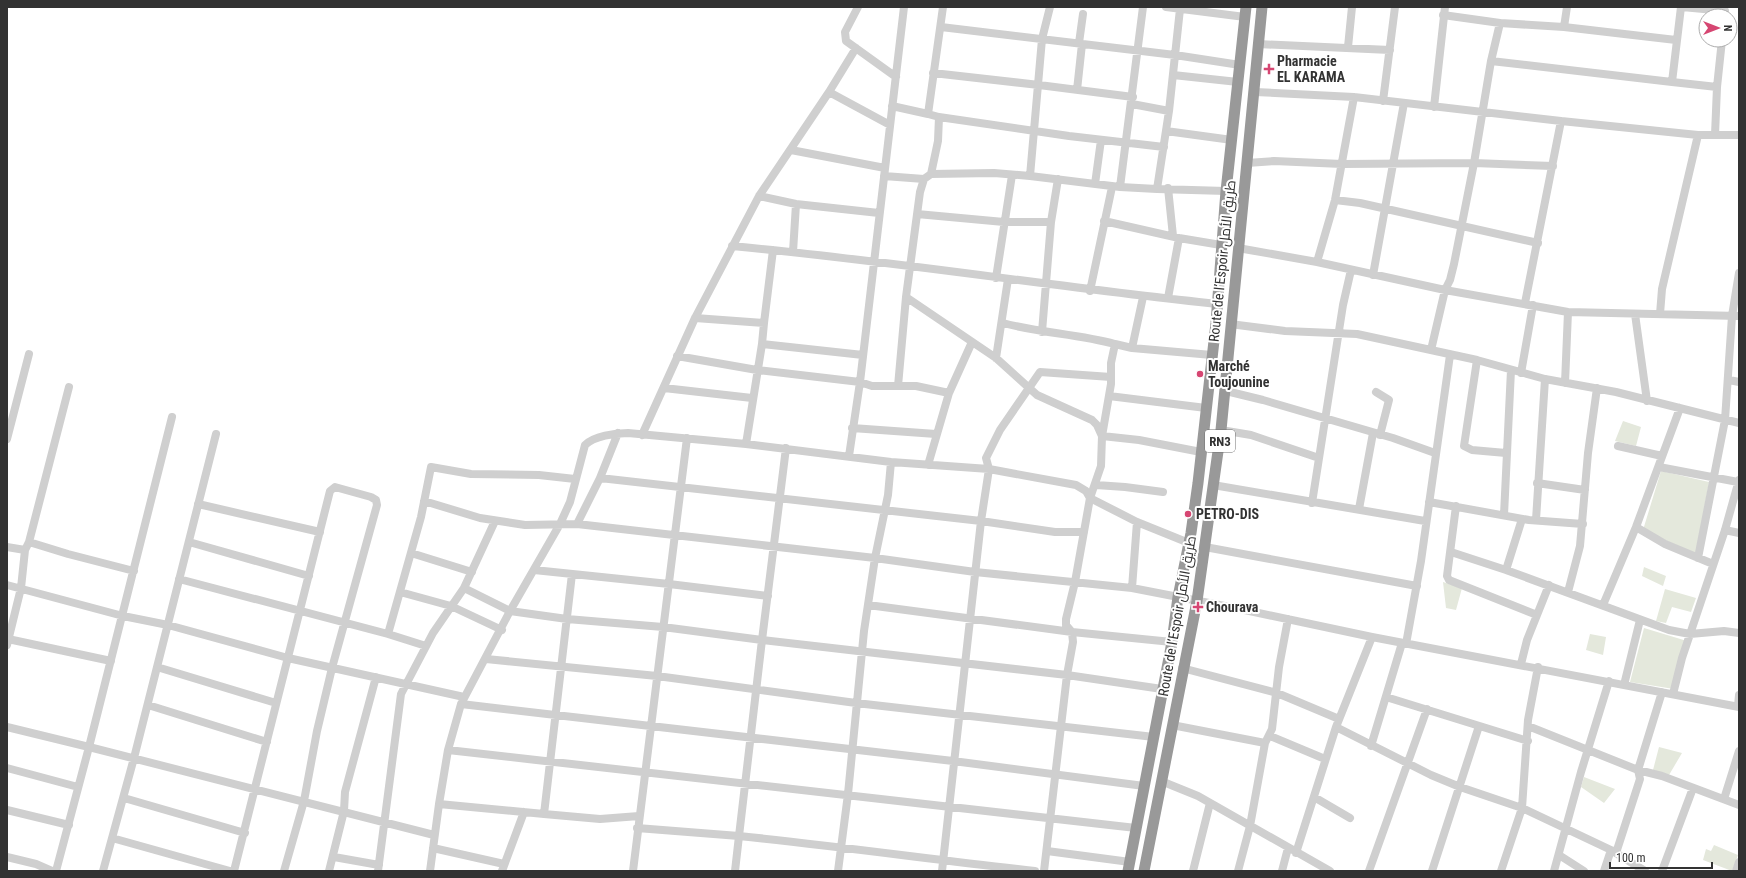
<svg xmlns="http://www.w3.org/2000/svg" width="1746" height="878" viewBox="0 0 1746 878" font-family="'Roboto Condensed',Cairo,sans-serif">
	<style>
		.green { fill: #e4e8dc }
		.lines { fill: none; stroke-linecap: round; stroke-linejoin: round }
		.minor { stroke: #cfcfcf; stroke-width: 8 }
		.highway { stroke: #999; stroke-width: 11 }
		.poi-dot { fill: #d64672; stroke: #fff; stroke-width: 1.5 }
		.labels { text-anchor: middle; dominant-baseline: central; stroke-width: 4; stroke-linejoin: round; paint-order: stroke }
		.shield { fill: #fff; stroke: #707070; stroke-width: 1 }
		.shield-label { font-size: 13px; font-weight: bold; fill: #323232 }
		.poi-label { font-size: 14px; font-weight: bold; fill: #323232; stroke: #fff; text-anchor: start }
		.street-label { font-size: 14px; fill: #323232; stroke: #fff }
	</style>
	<rect width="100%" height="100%" fill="#fff"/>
	<!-- green -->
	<path class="green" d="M1623,421L1641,427L1636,446L1615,441Z
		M1661,471L1709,482L1696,554L1643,530Z
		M1644,567L1666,576L1663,586L1642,576Z
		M1443,582L1462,588L1456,610L1446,608Z
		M1665,589L1696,598L1691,612L1672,607L1666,623L1656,621Z
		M1644,628L1687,641L1674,689L1630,682Z
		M1590,634L1606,637L1603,655L1586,650Z
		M1659,747L1682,753L1669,775L1653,770Z
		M1584,777L1615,789L1604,803L1581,787Z
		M1714,845L1738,855L1732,871L1703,860L1706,849L1711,851Z"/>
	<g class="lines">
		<!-- minor -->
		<path class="minor" d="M858,7L845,32L846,41L896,77
			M904,7L860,382L872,386H916L949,393
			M943,7L928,114L939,117L938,141L931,174L924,179L920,192L906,297L996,358L1037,395L1092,420L1097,425L1102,436L1139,440L1201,452
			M1050,7L1042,39L1030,176L1120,187
			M1143,7L1120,187L1157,189
			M1166,7L1245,17
			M1682,7L1725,11
			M1180,9L1169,111L1157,189L1226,191
			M1443,15L1500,23L1564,27L1676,40
			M941,27L1175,55L1240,65
			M1564,27L1567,7
			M1079,43L1083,14
			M1258,44L1390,50
			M1348,47L1352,7
			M1491,61L1500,23
			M933,73L1039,85L1133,97
			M1173,75L1238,82
			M1672,82L1717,87
			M1077,90L1082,44
			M829,92L890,125
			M1255,92L1354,97L1561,121L1698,135H1739
			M1383,101L1395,7
			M1132,104L1169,111
			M892,106L928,114
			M1434,107L1445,7
			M939,117L1069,136L1164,147
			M1166,131L1232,140
			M1715,135L1717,87L1722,40
			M791,150L885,168
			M1247,163L1274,161L1342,164L1474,163L1553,166
			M931,174L994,173L1030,176
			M884,176L924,179
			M1095,184L1101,140
			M1168,188L1173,236
			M759,196L796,204L879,213
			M1335,200L1360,203L1538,243
			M917,214L1004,222H1051
			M1104,221L1179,238L1221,245
			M732,246C894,261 1055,287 1217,304
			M1238,248L1317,262L1445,290L1568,312L1739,316
			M793,252L796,204
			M1317,262L1335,200L1354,97
			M1373,275L1404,103
			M996,278L1012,175
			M1090,291L1112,187
			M1168,298L1179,238
			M1525,303L1561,121
			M1635,314L1647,401
			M1660,314L1662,289L1698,135
			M695,318L764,323L762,344
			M764,323L773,250
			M1003,323C1040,333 1078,334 1115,344
			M1230,324L1285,331L1357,334L1477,360L1545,379L1616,392L1739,423
			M1042,332L1051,222L1058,179
			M1132,348L1143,297
			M1431,350L1445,290L1450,280L1454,264L1474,163L1491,61L1672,82L1681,7
			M677,356L757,370L860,382L849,456
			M996,358L1008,279
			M1477,360L1464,446L1472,450L1506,453
			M1521,373L1533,305
			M1729,380L1739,382
			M1565,383L1568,312
			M898,386L906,297
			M664,388L752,398
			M1226,391L1263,400L1393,438L1435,453
			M1376,392L1389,400L1380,435
			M1109,396L1206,408
			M852,428L936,434
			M1221,430L1251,435L1319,458
			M642,435L695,318L759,196L829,92L856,48
			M7,439L29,354
			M746,444L762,344L863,355
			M1618,446L1662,456
			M928,465L949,393L972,342
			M1659,467L1738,482
			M600,478L981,521L942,871
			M1537,483L1585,490
			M1096,485L1125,487L1163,492
			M1213,485L1425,521
			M424,501L480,518L525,525L577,524L875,558L975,572L1132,588L1240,609L1372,637L1739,707
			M1429,502L1529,520L1583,524
			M1312,503L1343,305L1351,270
			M198,504L320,532
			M1456,506L1447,576L1449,580L1537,615
			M1359,509L1373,433
			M1504,515L1511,370
			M1536,520L1545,379
			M577,524L600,478L618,433
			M1636,527L1665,544L1713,564
			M1725,530L1739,533
			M1084,532H1055L981,521L989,469L986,458L1000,430L1040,372L1111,377
			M29,542L68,554L134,571
			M189,542L309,576
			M7,547L25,550
			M1205,547L1417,586
			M1451,552L1506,570L1669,630L1690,634L1724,631L1739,633
			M411,553L472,572
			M1698,558L1725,420L1732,316L1739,273
			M534,570L669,584L768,596
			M1506,570L1522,519
			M179,579L388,634L421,517L431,467L471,474L539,475L575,479
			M7,585L123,616L168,625L288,658L464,697
			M464,588L510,611L567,619L663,627L762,640L786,448
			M1132,588L1137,522
			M400,592L451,606L502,630
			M1568,592L1580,546L1588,453L1597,388
			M868,605L1072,632L1172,642
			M1603,605L1636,527L1680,408
			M388,634L426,646
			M8,639L111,661
			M1406,644L1421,561L1450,355
			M7,645L21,588L25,550L29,542L69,387
			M486,659L657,676L856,703L1154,737
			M1521,664L1527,640L1549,585
			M157,667L276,703
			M1182,668L1277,693L1339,719
			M1624,685L1640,620
			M1673,694L1682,658L1725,530L1739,480
			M1386,697L1528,741
			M461,704L953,761L1144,786
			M148,705L267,742
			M1738,706L1739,695
			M1172,725L1265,743
			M1528,726L1638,770L1662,776L1739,805
			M7,727L89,747L172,417
			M1336,727L1431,775L1460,787L1522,808L1611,850L1645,871
			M1270,736L1325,759
			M1371,746L1402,643
			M448,750L1136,828
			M7,768L78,787
			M1161,781L1198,796L1330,871
			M1314,797L1350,818
			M124,798L245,833
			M1724,799L1739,751
			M439,804L544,814L572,574
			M7,810L69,825
			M544,814L600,819L639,816
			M637,828L739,836L762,640L1067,675L1162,689
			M112,838L230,871
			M433,848L504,864
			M1047,851L1130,862
			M1296,853L1336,727L1372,637
			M1616,853L1640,779L1638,770L1662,692
			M1559,855L1584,871
			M7,857L36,864L52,871
			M334,857L379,865
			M56,871L89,747L434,835
			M103,871L134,758L216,434
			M234,871L330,491L335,487L371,497L376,500L377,505L332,668L317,731L304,801L284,871
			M329,871L344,811L345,792L376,677
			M378,871L401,694L433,633L464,588L495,521
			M430,871L439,804L448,750L461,704L510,611L560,524L570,502L585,445C594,436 615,433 628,433L746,444L891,462L989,469L1076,485L1086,491L1090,498L1137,522L1189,543
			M502,871L524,812
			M633,871L687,438
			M735,871L739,836C838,846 936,860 1035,871
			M838,871L848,794L864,631L875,558L888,495L891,462
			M1044,871L1067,675L1073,642L1072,632L1066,625V619L1075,582L1090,498L1101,466L1102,436L1111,384V363L1115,344L1132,348L1212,355
			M1193,871L1210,803
			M1238,871L1250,826L1265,743L1272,729L1279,667L1288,619
			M1282,871L1288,848
			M1369,871L1427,709
			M1432,871L1479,726
			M1501,871L1522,808L1528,720L1538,667
			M1554,871L1581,772L1609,681
			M1604,871L1611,850
			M1662,871L1693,788
			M1736,871L1739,862"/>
		<!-- highway -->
		<path class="highway" d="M1128,871L1172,642L1178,597L1191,533L1198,483L1216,323L1226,191L1246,7
			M1144,871L1197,601L1221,430L1262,7"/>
	</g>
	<!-- markers -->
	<g class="poi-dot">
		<path d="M1267 63h4v4h4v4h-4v4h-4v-4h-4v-4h4z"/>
		<circle cx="1200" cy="374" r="4"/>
		<circle cx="1188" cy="514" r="4"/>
		<path d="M1196 601h4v4h4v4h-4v4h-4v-4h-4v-4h4z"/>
	</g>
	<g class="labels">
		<!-- shield labels -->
		<rect class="shield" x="1205" y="430" width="30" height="22" rx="3"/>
		<g class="shield-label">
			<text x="1220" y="441">RN3</text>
		</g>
		<!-- poi labels -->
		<g class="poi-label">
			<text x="1277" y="61">Pharmacie<tspan x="1277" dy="16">EL KARAMA</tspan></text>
			<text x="1208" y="366">Marché<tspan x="1208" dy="16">Toujounine</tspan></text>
			<text x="1196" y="514">PETRO-DIS</text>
			<text x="1206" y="607">Chourava</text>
		</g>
		<!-- street labels -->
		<g class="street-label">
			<text transform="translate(1222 261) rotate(-84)">Route de l’Espoir طريق الأمل</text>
			<text transform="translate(1177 616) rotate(-80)">Route de l’Espoir طريق الأمل</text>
		</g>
	</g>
	<!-- border -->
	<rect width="1746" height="878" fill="none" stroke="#323232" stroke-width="16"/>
	<!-- north arrow -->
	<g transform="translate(1718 28) rotate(90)"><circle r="19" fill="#ffffff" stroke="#adadad"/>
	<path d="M0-3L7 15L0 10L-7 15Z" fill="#d64672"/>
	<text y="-6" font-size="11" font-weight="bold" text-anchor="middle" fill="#323232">N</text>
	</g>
	<!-- scale -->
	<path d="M1610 862v6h102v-6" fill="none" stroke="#323232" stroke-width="2"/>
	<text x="1616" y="862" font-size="12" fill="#323232" stroke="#ffffff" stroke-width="3" paint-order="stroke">100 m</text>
</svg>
